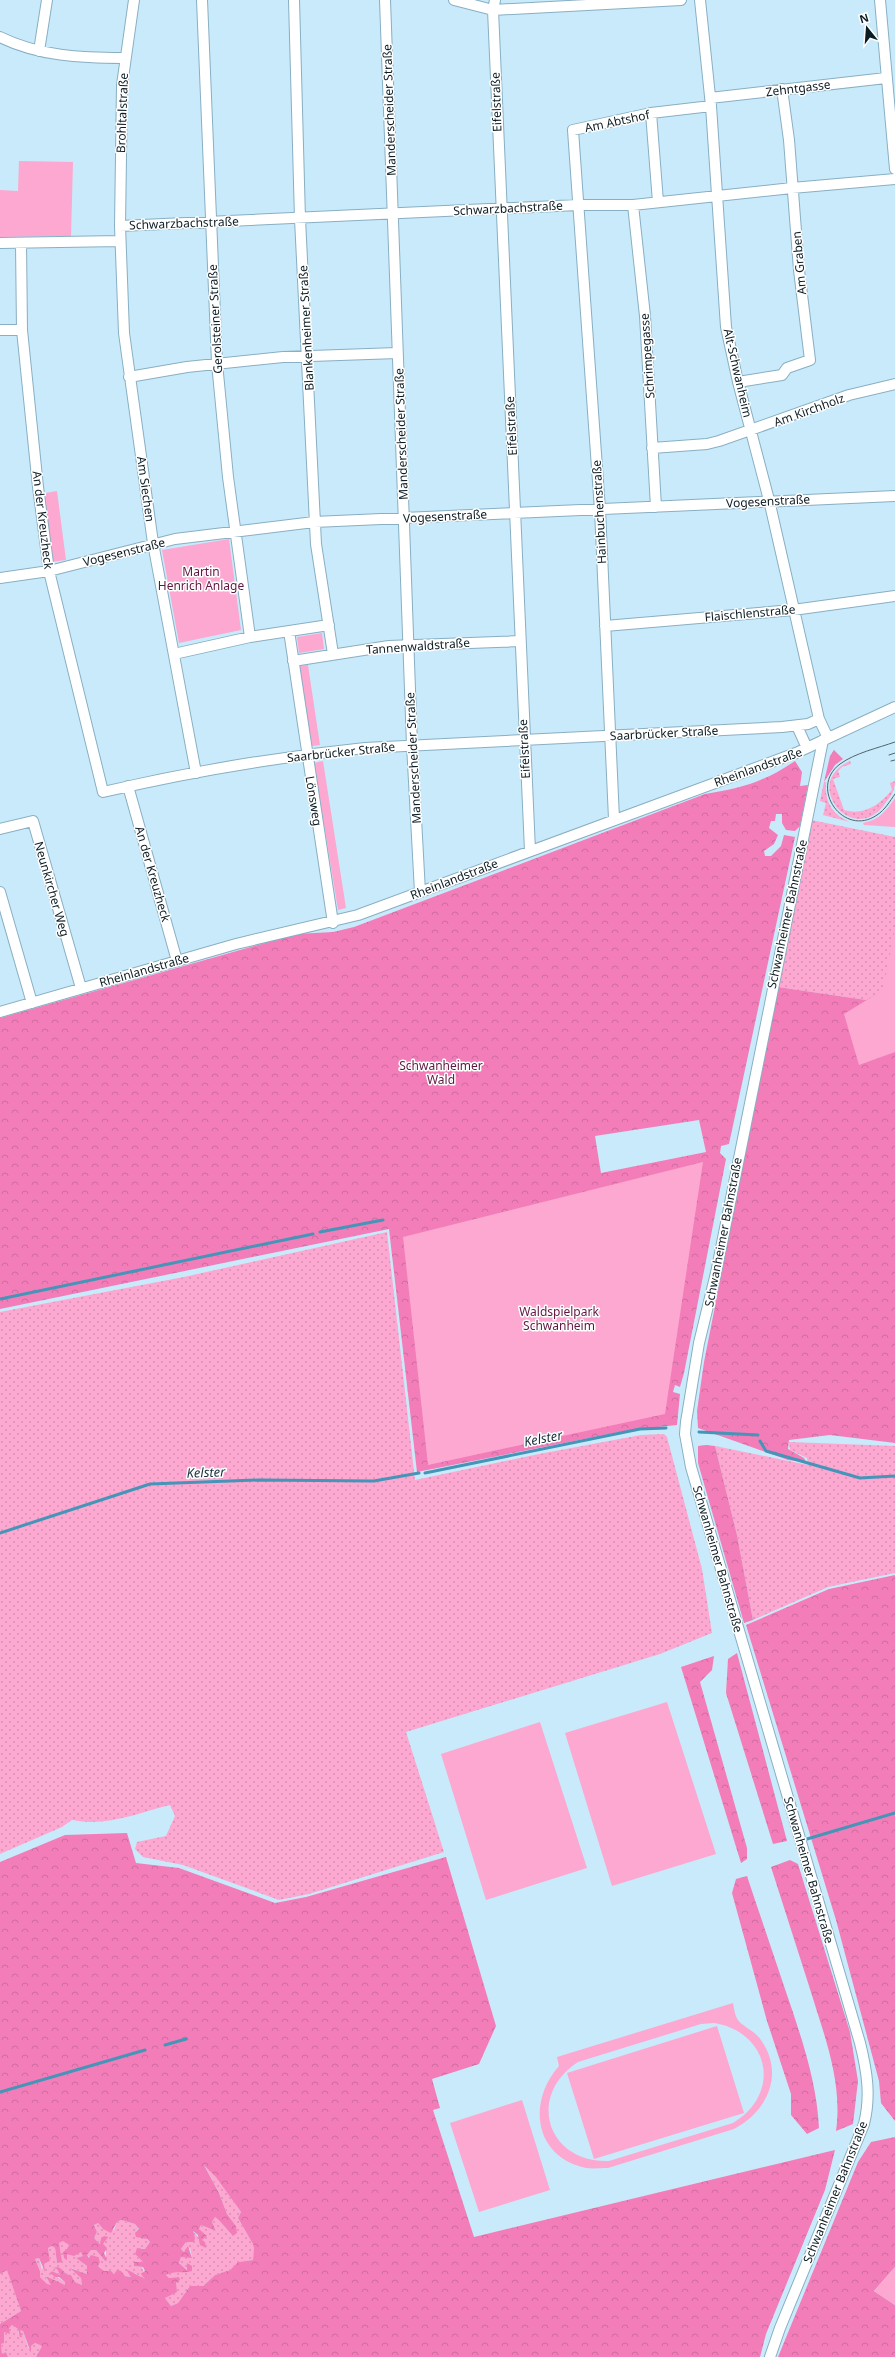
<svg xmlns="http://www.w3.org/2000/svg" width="895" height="2357" viewBox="0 0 895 2357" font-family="'Noto Sans',sans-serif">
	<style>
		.grass { fill: url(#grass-dots) }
		.forest { fill: url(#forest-crowns); fill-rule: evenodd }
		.park { fill: #fca8d1; fill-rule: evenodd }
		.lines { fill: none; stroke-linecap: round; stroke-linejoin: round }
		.stream { stroke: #4495b8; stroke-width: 3 }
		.minor-casing { stroke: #88afc3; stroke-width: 12 }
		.minor { stroke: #fff; stroke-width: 10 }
		.tram { stroke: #4f656f; stroke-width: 1 }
		.labels { text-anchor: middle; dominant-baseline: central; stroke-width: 3; stroke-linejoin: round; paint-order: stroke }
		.street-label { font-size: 12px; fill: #0c1c23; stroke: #fff }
		.park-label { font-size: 12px; fill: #5f1741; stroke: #fff }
		.water-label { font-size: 13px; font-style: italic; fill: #18313c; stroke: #fff }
	</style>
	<defs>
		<pattern id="grass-dots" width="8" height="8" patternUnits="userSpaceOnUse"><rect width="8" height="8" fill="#fca8d1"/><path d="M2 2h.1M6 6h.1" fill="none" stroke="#d790b3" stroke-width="1.8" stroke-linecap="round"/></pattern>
		<pattern id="forest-crowns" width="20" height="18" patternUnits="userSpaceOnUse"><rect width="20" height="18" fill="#f27db9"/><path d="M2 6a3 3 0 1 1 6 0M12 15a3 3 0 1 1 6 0" fill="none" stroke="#ce6b9f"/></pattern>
	</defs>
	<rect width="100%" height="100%" fill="#c9eafa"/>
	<!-- grass -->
	<path class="grass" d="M850,761L851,764L842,767L838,771L840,777L833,779L844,810C864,816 879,805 892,790L890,783L895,781C895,792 890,797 884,805C853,847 800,783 850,761Z
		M824,782H826C824,801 832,815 850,822L823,815L826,803L820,801Z
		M811,820L895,837V932L884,990L866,1000L778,987Z
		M387,1232L415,1480L539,1454L641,1435L664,1434L667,1437L702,1569L712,1633L660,1654L406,1732L444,1852L309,1894L279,1900L183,1865L143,1857L135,1849L137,1842L166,1836L175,1816L170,1805C138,1813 106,1827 72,1820L62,1827L0,1854V1312L184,1277Z
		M789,1442L895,1446V1573L828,1587L753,1620L737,1535L715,1446L808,1465L807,1458L790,1450Z
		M204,2164L216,2176L241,2212L238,2218L254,2246L253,2260L238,2262L230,2270L215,2275L203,2286H190L178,2303L171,2306L165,2298L172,2293L179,2277L169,2278L166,2275L173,2271L188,2270L179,2263L181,2257H192L190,2248L184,2252L181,2249L186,2242H194L192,2230L201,2240L205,2235L199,2229L201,2225L216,2231L212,2222L215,2216C221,2222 227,2228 231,2235L236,2226L227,2214L219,2193Z
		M121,2220L135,2224L139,2230L136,2231L150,2242L145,2249L141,2248L136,2255L143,2262H134V2266L142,2267L146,2279H143L135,2273L131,2277L104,2271L87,2255L91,2250H96L105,2261C106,2254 108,2248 101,2243L100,2244L94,2238L97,2232L94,2225L98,2223L103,2229L114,2230L117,2222Z
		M63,2240L69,2245L67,2254L81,2251L83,2256L76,2258L87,2266V2274L71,2268L81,2278L82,2285L75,2282L71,2275L66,2274L62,2269L53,2268L57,2269L60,2275L52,2271L51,2273L65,2282V2285L48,2277L46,2278L52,2285H47L40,2277V2271L35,2259L39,2258L42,2270L44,2264L50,2261L48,2248L52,2246L55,2248L57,2263L59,2243Z
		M7,2269L21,2311L0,2324V2274Z
		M12,2325L18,2329L19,2335L20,2329L23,2331L28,2347L31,2351V2346L35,2343L42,2346L36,2357H8L6,2352L2,2354L1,2344L4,2343V2331Z"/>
	<!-- forest -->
	<path class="forest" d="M834,750L843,759L835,765L824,782L830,756Z
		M795,761L802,772L800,786L808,785L800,826L795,831L786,830L782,823V814H776L775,821H771L769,828L778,835L774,844L764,851L765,856H771L781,846L784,835L795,837L729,1144L721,1146L720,1153L726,1159L684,1373L680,1387L675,1385L673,1392L680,1394L677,1425L630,1430L417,1472L389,1229L0,1309V1018L297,934L333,932L354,927L705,794C742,788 764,782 795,761ZM699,1120L706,1152L601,1173L595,1136Z
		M895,932V1443L830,1435L789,1440L788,1449L804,1458L806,1462L788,1460L698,1428L697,1411L704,1362L778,987L866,1000L884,990Z
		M706,1445L715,1446L737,1535L753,1620L744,1623L698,1463V1446Z
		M895,1575V2121L881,2103L879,2081L836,1920L746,1625L829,1589Z
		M737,1653L787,1841L773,1844L726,1693L728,1659Z
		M714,1656L712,1670L700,1682L747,1848V1859L741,1863L681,1667Z
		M127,1833L136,1863L179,1868L275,1903L306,1897L446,1857L496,2026L479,2064L432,2079L440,2108L433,2110L474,2237L835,2150L825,2190L766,2334L760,2357H36L42,2346L35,2343L31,2346V2353L23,2331L20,2330L22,2337H20L18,2329L12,2325L9,2328L10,2334L4,2332V2343L1,2344L2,2354L6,2352L8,2357H0V2324L21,2311L7,2270L0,2274V1862L65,1835ZM204,2165L216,2177L241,2212L238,2218L254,2246L253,2260L238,2262L230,2270L215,2275L203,2286H190L178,2303L171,2306L165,2298L177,2292L176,2283L180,2280L179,2277L169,2278L166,2275C175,2270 182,2274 192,2271V2266L187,2263V2270L179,2263L181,2257L192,2258L188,2246L184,2252L181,2249L186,2242H194L195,2238L193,2231L198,2235L200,2245L206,2248L205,2242L202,2240L207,2236L199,2229L201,2225L216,2231L212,2222L215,2217C222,2222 227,2230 233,2236L237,2233L236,2226L227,2214L219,2193ZM121,2220L135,2224L139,2229L135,2233L136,2237L147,2239L150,2242L145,2249L137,2248L135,2254L143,2262H134V2266L143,2267L145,2271L141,2274L145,2279L126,2269L131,2277L125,2276L121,2271L117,2270L114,2274L111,2271H104L98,2266L100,2262L98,2257L91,2255L89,2258L87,2255L91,2250H96L105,2261L107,2260L104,2253L107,2248L103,2244L108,2237L104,2236L101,2239L100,2244L94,2238L97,2232L94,2225L98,2223L103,2229L111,2233L117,2222ZM63,2241L69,2245L67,2249L63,2252L64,2258L67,2260V2254L74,2256L81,2252L83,2256L76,2258L87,2266V2274L70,2268L81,2278L82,2285L75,2282L71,2275L66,2274C62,2269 59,2266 53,2268L57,2269L60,2275L52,2271L50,2273L55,2277H59L65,2282V2285L48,2277H46L51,2285L47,2284L40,2277V2271L35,2259L39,2258L45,2272L44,2264L50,2261L48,2248L52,2246L55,2248L57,2263L62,2262L59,2243Z
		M790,1860L798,1864L850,2032L858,2081L853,2124L836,2131C843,2082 824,2035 810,1989C797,1948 784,1908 771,1867Z
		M747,1876C760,1915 773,1953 786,1992C801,2036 817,2082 819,2128L807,2134L791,2115V2094L767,2021L732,1893L736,1879Z
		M895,2137V2267L874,2291L895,2305V2357H778L858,2162L871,2142Z"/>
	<!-- park -->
	<path class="park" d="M19,161L73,162L71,236L0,237V190L18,191Z
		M57,491L66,560L50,562L40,494Z
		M229,539L241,630L179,643L162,550Z
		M322,633L324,649L299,653L297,637Z
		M308,665L320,745L312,746L299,666Z
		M323,761L346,908L338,910L314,763Z
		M895,798V827L864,825L863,823C879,820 886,811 895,798Z
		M895,930V1052L859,1065L844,1014L883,990Z
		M703,1162L665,1414L428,1465L403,1237Z
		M667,1702L716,1854L612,1886L565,1733Z
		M540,1722L587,1868L486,1900L441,1754Z
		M733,2003C734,2008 735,2016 738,2020C743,2027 755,2031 761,2040C785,2074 767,2112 734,2129L608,2168C601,2168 593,2169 586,2168C534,2157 527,2102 559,2066L557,2057ZM714,2023C770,2032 782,2094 733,2123L609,2161C547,2163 526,2096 578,2062L701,2024Z
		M717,2026L744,2113L594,2159L567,2073Z
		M522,2100L550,2190L479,2212L450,2123Z
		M895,2267V2305L874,2291Z"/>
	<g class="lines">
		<!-- stream -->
		<path class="stream" d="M320,1232L383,1220
			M0,1299L313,1234
			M699,1432L758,1435
			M760,1441L766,1451L860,1478L895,1476
			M425,1473L640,1429L666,1428
			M0,1533L150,1484L259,1480L374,1481L419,1473
			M807,1839L895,1813
			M165,2045L186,2039
			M0,2092L145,2050"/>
		<defs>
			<path id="minor" d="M134,0L122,85L120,226L124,333L153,543L196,773
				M202,0L217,363L228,477L250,637
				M294,0L300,219L316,544L333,654
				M385,0L412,745L420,892
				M454,0L493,10L681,0
				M495,0L493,10L530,851
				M700,0L711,106L726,327L738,382L769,500L819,719L828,738
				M880,0L895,169
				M0,37C38,56 82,58 124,58
				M39,51L47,0
				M710,98L886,78
				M651,113L658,202
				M633,205L645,316L656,507
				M120,226L578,205H633L792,188L895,179
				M0,243L120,241
				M21,243L22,330L38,487L49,571L103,792C189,772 277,757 365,748L782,727L808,724L819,719
				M0,330H22
				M129,377L187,367L283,357L397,353
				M738,382L782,375L787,368L810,360L799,270L789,140L782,89
				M652,448L707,444L719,441L849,395L895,384
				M0,578L49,571L175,539L314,522L895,496
				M605,626L793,610L895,596
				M289,631L333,923
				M174,654L250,637L329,625
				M293,661L389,646L520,641
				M797,726L807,748
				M128,786L177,961
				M614,819L600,510L573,130L651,113L711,106
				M0,829L33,821L81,988
				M0,892L32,1003
				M0,1012L236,944L358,915L796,753L895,707
				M770,2357L780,2328L864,2124C871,2096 867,2071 860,2043L691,1467L685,1434L686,1422L699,1343L716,1273L823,740"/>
		</defs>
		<!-- minor casing -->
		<use href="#minor" class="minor-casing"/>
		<!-- minor -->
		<use href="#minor" class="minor"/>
		<!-- tram -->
		<path class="tram" d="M895,742C878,748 855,753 840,764C808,788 844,838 877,815C885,810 890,801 895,794
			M889,755L895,753
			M891,761L895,760"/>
	</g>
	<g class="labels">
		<!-- street labels -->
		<g class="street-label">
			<text transform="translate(798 88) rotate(-7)">Zehntgasse</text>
			<text transform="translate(496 102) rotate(-92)">Eifelstraße</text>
			<text transform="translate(389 110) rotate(-92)">Manderscheider Straße</text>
			<text transform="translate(122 113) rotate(-88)">Brohltalstraße</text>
			<text transform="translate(617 121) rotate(-12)">Am Abtshof</text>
			<text transform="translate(508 208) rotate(-3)">Schwarzbachstraße</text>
			<text transform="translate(184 223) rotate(-2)">Schwarzbachstraße</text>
			<text transform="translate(799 263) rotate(-95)">Am Graben</text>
			<text transform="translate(215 319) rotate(-93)">Gerolsteiner Straße</text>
			<text transform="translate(306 328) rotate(-93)">Blankenheimer Straße</text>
			<text transform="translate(647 356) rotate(-94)">Schrimpegasse</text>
			<text transform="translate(738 373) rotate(77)">Alt-Schwanheim</text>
			<text transform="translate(809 410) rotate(-20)">Am Kirchholz</text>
			<text transform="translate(511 426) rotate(-93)">Eifelstraße</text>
			<text transform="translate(401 434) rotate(-92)">Manderscheider Straße</text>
			<text transform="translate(146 489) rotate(82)">Am Siechen</text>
			<text transform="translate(768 501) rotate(-3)">Vogesenstraße</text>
			<text transform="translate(599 512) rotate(-93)">Hainbuchenstraße</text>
			<text transform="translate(445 516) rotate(-3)">Vogesenstraße</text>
			<text transform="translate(43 520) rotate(83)">An der Kreuzheck</text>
			<text transform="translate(124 552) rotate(-14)">Vogesenstraße</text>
			<text transform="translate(750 613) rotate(-5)">Flaischlenstraße</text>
			<text transform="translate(418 646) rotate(-4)">Tannenwaldstraße</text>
			<text transform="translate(664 733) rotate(-3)">Saarbrücker Straße</text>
			<text transform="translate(524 749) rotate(-93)">Eifelstraße</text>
			<text transform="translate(341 752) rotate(-6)">Saarbrücker Straße</text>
			<text transform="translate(413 758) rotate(-93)">Manderscheider Straße</text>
			<text transform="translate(758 767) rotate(-20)">Rheinlandstraße</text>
			<text transform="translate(314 801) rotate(81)">Lönsweg</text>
			<text transform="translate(153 874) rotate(74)">An der Kreuzheck</text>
			<text transform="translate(454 879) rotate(-21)">Rheinlandstraße</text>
			<text transform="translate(52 889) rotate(74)">Neunkircher Weg</text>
			<text transform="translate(787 914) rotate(-78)">Schwanheimer Bahnstraße</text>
			<text transform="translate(144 970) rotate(-16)">Rheinlandstraße</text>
			<text transform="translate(723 1232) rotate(-79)">Schwanheimer Bahnstraße</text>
			<text transform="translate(718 1559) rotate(74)">Schwanheimer Bahnstraße</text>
			<text transform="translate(809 1870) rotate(74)">Schwanheimer Bahnstraße</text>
			<text transform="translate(835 2192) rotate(-68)">Schwanheimer Bahnstraße</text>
		</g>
		<!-- park labels -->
		<g class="park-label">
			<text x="201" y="571">Martin<tspan x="201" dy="14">Henrich Anlage</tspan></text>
			<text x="441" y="1065">Schwanheimer<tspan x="441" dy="14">Wald</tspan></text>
			<text x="559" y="1311">Waldspielpark<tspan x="559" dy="14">Schwanheim</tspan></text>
		</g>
		<!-- water labels -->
		<g class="water-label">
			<text transform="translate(543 1438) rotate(-11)">Kelster</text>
			<text transform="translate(206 1472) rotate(-2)">Kelster</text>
		</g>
	</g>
	<!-- north arrow -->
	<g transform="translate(867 28) rotate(343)" stroke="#ffffff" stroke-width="3" paint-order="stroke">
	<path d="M0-3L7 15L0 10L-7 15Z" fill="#0c1c23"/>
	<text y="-6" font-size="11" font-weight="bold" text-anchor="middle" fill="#0c1c23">N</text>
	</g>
</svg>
